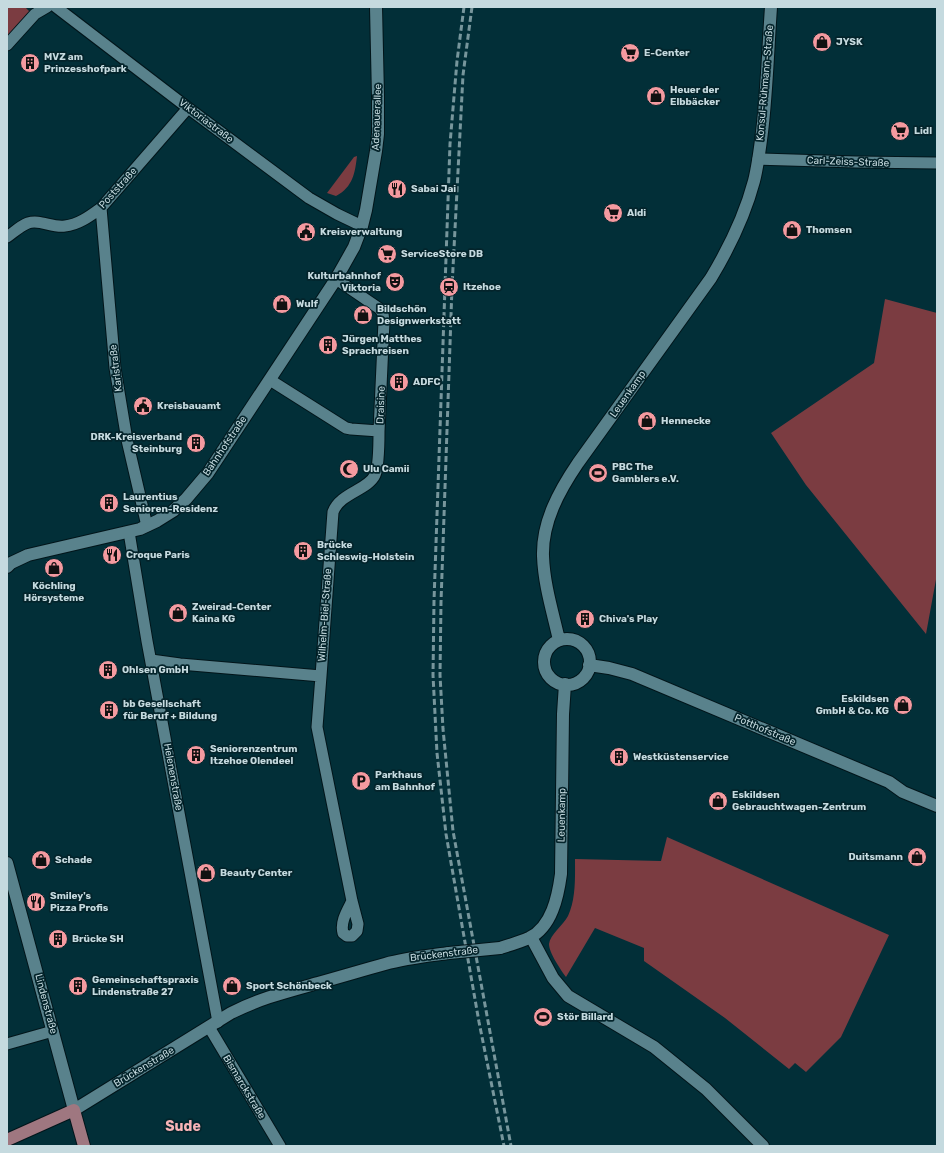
<svg xmlns="http://www.w3.org/2000/svg" width="944" height="1153" viewBox="0 0 944 1153" font-family="Rubik,sans-serif">
	<style>
		.green { fill: #7b3c41 }
		.lines { fill: none; stroke-linecap: round; stroke-linejoin: round }
		.street-casing { stroke: #02151a; stroke-width: 13 }
		.secondary-casing { stroke: #02151a; stroke-width: 14 }
		.primary-casing { stroke: #02151a; stroke-width: 14 }
		.street { stroke: #59828c; stroke-width: 11 }
		.secondary { stroke: #59828c; stroke-width: 12 }
		.primary { stroke: #9f7780; stroke-width: 12 }
		.rail { stroke: #77969c; stroke-width: 3; stroke-dasharray: 6 3; stroke-linecap: butt }
		.secondary-bridge-casing { stroke: #02151a; stroke-width: 14; stroke-linecap: butt }
		.secondary-bridge { stroke: #59828c; stroke-width: 12 }
		.labels { text-anchor: middle; dominant-baseline: central; stroke-width: 3.5; stroke-linejoin: round; paint-order: stroke }
		.poi-label { font-size: 10px; font-weight: bold; fill: #c5dadf; stroke: #04242b; text-anchor: start }
		.street-label { font-size: 10px; fill: #c5dadf; stroke: #04242b }
		.district-label { font-size: 14px; font-weight: bold; fill: #f8b4b7; stroke: #04242b }
	</style>
	<rect width="100%" height="100%" fill="#022f38"/>
	<!-- green -->
	<path class="green" d="M7,7H25L31,13L7,40Z
		M357,156C355,173 353,187 336,196L327,193L354,157Z
		M885,299L937,313V574L926,634L806,485L771,433L874,363Z
		M667,837L889,935L841,1037L806,1072L795,1063L789,1069L725,1018L644,961V948L595,928L566,977C561,970 549,953 549,944C550,935 563,925 568,916C576,899 575,877 575,859L661,861Z"/>
	<g class="lines">
		<defs>
			<path id="street" d="M56,7L188,108L309,198L337,214L362,226
				M7,45L35,14L47,7
				M758,159L856,162L937,163
				M101,208L115,368L127,440L147,526
				M7,237C13,233 20,226 28,223C40,219 52,228 65,226C78,225 90,216 101,208L188,108
				M270,380L346,428L351,429L379,431L384,321L383,314L380,309L336,279
				M129,532L147,641L218,1022
				M151,660L180,664L321,676L333,512C340,493 368,490 375,475C379,466 379,442 379,431
				M321,676L317,727L352,901L358,924L357,931L352,936H347L343,933C340,922 347,911 352,901
				M209,1027L280,1146
				M7,1044L53,1031"/>
			<path id="secondary" d="M7,567L11,563L28,555L140,529L157,521L173,511L186,499L208,473L336,279L354,247L362,226L366,210L376,151L378,134V97L376,7
				M544 662a23 23 0 1 1 46 0a23 23 0 1 1-46 0Z
				M559,640C553,613 544,585 543,556C542,522 559,491 578,463L711,278C729,248 745,215 754,181C758,165 760,148 762,132C767,91 768,49 771,7
				M589,665L609,668L632,674L889,782L903,792L937,806
				M7,863L74,1110L231,1013C261,998 286,992 318,983C340,977 363,970 385,964C406,958 427,956 449,953
				M531,937L553,978L568,996L654,1047L706,1089L763,1146
				M500,948C510,945 520,942 529,938C552,927 558,896 561,874L563,714L565,684"/>
			<path id="primary" d="M7,1140L74,1110L84,1146"/>
		</defs>
		<!-- street casing -->
		<use href="#street" class="street-casing"/>
		<!-- secondary casing -->
		<use href="#secondary" class="secondary-casing"/>
		<!-- primary casing -->
		<use href="#primary" class="primary-casing"/>
		<!-- street -->
		<use href="#street" class="street"/>
		<!-- secondary -->
		<use href="#secondary" class="secondary"/>
		<!-- primary -->
		<use href="#primary" class="primary"/>
		<!-- rail -->
		<path class="rail" d="M464,7L457,61L450,144L434,601L433,675L437,753L446,834L479,1022L504,1146
			M472,7L463,75L452,287L441,602L440,675L443,729L453,831L511,1146"/>
		<defs>
			<path id="secondary-bridge" d="M449,953L500,948"/>
		</defs>
		<!-- secondary-bridge casing -->
		<use href="#secondary-bridge" class="secondary-bridge-casing"/>
		<!-- secondary-bridge -->
		<use href="#secondary-bridge" class="secondary-bridge"/>
	</g>
	<!-- icons -->
	<defs>
		<symbol id="shop-disc" viewBox="-11 -11 22 22"><circle r="9.5" fill="#f49aa0" stroke="#04242b"/><path d="M-5-2.5h2.3a2.7 3.5 0 0 1 5.4 0H5L5.5 6h-11ZM-1.5-2.5h3a1.5 2.3 0 0 0-3 0Z" fill="#111"/></symbol>
		<symbol id="supermarket-disc" viewBox="-11 -11 22 22"><circle r="9.5" fill="#f49aa0" stroke="#04242b"/><path d="M-6-5.5h2.5l.6 2H6L4.5 2H-2.5L-4.4-4H-6ZM-1.5 3.2a1.3 1.3 0 1 0 .1 0ZM3 3.2a1.3 1.3 0 1 0 .1 0Z" fill="#111"/></symbol>
		<symbol id="building-disc" viewBox="-11 -11 22 22"><circle r="9.5" fill="#f49aa0" stroke="#04242b"/><path d="M-4-6H4V6H1V3H-1V6H-4ZM-2.5-4.3h1.7v1.8h-1.7ZM.8-4.3h1.7v1.8H.8ZM-2.5-1h1.7V.8h-1.7ZM.8-1h1.7V.8H.8Z" fill="#111"/></symbol>
		<symbol id="restaurant-disc" viewBox="-11 -11 22 22"><circle r="9.5" fill="#f49aa0" stroke="#04242b"/><path d="M-5-6h1v4h1v-4h1v4h1v-4h1v5L-1.5 .5V6h-2V.5L-5-1ZM5-6V6H3V1.5H1.5Q1.5-4 5-6Z" fill="#111"/></symbol>
		<symbol id="civic-disc" viewBox="-11 -11 22 22"><circle r="9.5" fill="#f49aa0" stroke="#04242b"/><path d="M-.6-6.5H3V-4.5H.6V-3L4-1V1h2V6H-6V1h2V-1L-.6-3ZM-1.2 2.5V6h2.4V2.5Z" fill="#111"/></symbol>
		<symbol id="theatre-disc" viewBox="-11 -11 22 22"><circle r="9.5" fill="#f49aa0" stroke="#04242b"/><path d="M-5-5.5Q0-4 5-5.5V0Q5 5 0 6Q-5 5-5 0ZM-3.3-2.5H-1v1.5H-3.3ZM1-2.5H3.3v1.5H1ZM-2.8 1Q0 5.5 2.8 1Z" fill="#111"/></symbol>
		<symbol id="station-disc" viewBox="-11 -11 22 22"><circle r="9.5" fill="#f49aa0" stroke="#04242b"/><path d="M-3-6H3Q5-6 5-4V2Q5 4 3 4L4.5 6H3L1.5 4h-3L-3 6H-4.5L-3 4Q-5 4-5 2V-4Q-5-6-3-6ZM-3.5-4v3h7v-3ZM-3.5 1v1.5H-2V1ZM2 1v1.5H3.5V1Z" fill="#111"/></symbol>
		<symbol id="mosque-disc" viewBox="-11 -11 22 22"><circle r="9.5" fill="#f49aa0" stroke="#04242b"/><path d="M3.5-4.9A6 6 0 1 0 3.5 4.9A5 5 0 1 1 3.5-4.9Z" fill="#111"/></symbol>
		<symbol id="stadium-disc" viewBox="-11 -11 22 22"><circle r="9.5" fill="#f49aa0" stroke="#04242b"/><path d="M0-5a6.5 5 0 1 0 0 10a6.5 5 0 1 0 0-10ZM-3.5-1.8h7v3.6h-7Z" fill="#111"/></symbol>
		<symbol id="parking-disc" viewBox="-11 -11 22 22"><circle r="9.5" fill="#f49aa0" stroke="#04242b"/><path d="M-3.5-5.5H1a3.5 3.5 0 0 1 0 7H-1V5.5H-3.5ZM-1-3.4V-.6H.8a1.4 1.4 0 0 0 0-2.8Z" fill="#111"/></symbol>
	</defs>
	<g fill-rule="evenodd">
		<use href="#shop-disc" x="811" y="31" width="22" height="22"/>
		<use href="#supermarket-disc" x="619" y="42" width="22" height="22"/>
		<use href="#building-disc" x="19" y="52" width="22" height="22"/>
		<use href="#shop-disc" x="645" y="85" width="22" height="22"/>
		<use href="#supermarket-disc" x="889" y="120" width="22" height="22"/>
		<use href="#restaurant-disc" x="386" y="178" width="22" height="22"/>
		<use href="#supermarket-disc" x="602" y="202" width="22" height="22"/>
		<use href="#shop-disc" x="781" y="219" width="22" height="22"/>
		<use href="#civic-disc" x="295" y="221" width="22" height="22"/>
		<use href="#supermarket-disc" x="376" y="243" width="22" height="22"/>
		<use href="#theatre-disc" x="384" y="271" width="22" height="22"/>
		<use href="#station-disc" x="438" y="276" width="22" height="22"/>
		<use href="#shop-disc" x="271" y="293" width="22" height="22"/>
		<use href="#shop-disc" x="352" y="304" width="22" height="22"/>
		<use href="#building-disc" x="317" y="334" width="22" height="22"/>
		<use href="#building-disc" x="388" y="371" width="22" height="22"/>
		<use href="#civic-disc" x="132" y="395" width="22" height="22"/>
		<use href="#shop-disc" x="636" y="410" width="22" height="22"/>
		<use href="#building-disc" x="185" y="432" width="22" height="22"/>
		<use href="#mosque-disc" x="338" y="458" width="22" height="22"/>
		<use href="#stadium-disc" x="587" y="462" width="22" height="22"/>
		<use href="#building-disc" x="98" y="492" width="22" height="22"/>
		<use href="#building-disc" x="292" y="540" width="22" height="22"/>
		<use href="#restaurant-disc" x="101" y="544" width="22" height="22"/>
		<use href="#shop-disc" x="43" y="557" width="22" height="22"/>
		<use href="#shop-disc" x="167" y="602" width="22" height="22"/>
		<use href="#building-disc" x="574" y="608" width="22" height="22"/>
		<use href="#building-disc" x="97" y="659" width="22" height="22"/>
		<use href="#shop-disc" x="892" y="694" width="22" height="22"/>
		<use href="#building-disc" x="98" y="699" width="22" height="22"/>
		<use href="#building-disc" x="185" y="744" width="22" height="22"/>
		<use href="#building-disc" x="608" y="746" width="22" height="22"/>
		<use href="#parking-disc" x="350" y="770" width="22" height="22"/>
		<use href="#shop-disc" x="707" y="790" width="22" height="22"/>
		<use href="#shop-disc" x="906" y="846" width="22" height="22"/>
		<use href="#shop-disc" x="30" y="849" width="22" height="22"/>
		<use href="#shop-disc" x="195" y="862" width="22" height="22"/>
		<use href="#restaurant-disc" x="25" y="891" width="22" height="22"/>
		<use href="#building-disc" x="47" y="928" width="22" height="22"/>
		<use href="#building-disc" x="67" y="975" width="22" height="22"/>
		<use href="#shop-disc" x="221" y="975" width="22" height="22"/>
		<use href="#stadium-disc" x="532" y="1006" width="22" height="22"/>
	</g>
	<g class="labels">
		<!-- poi labels -->
		<g class="poi-label">
			<text x="836" y="42">JYSK</text>
			<text x="644" y="53">E-Center</text>
			<text x="44" y="57">MVZ am<tspan x="44" dy="12">Prinzesshofpark</tspan></text>
			<text x="670" y="90">Heuer der<tspan x="670" dy="12">Elbbäcker</tspan></text>
			<text x="914" y="131">Lidl</text>
			<text x="411" y="189">Sabai Jai</text>
			<text x="627" y="213">Aldi</text>
			<text x="806" y="230">Thomsen</text>
			<text x="320" y="232">Kreisverwaltung</text>
			<text x="401" y="254">ServiceStore DB</text>
			<text x="381" y="276" text-anchor="end">Kulturbahnhof<tspan x="381" dy="12">Viktoria</tspan></text>
			<text x="463" y="287">Itzehoe</text>
			<text x="296" y="304">Wulf</text>
			<text x="377" y="309">Bildschön<tspan x="377" dy="12">Designwerkstatt</tspan></text>
			<text x="342" y="339">Jürgen Matthes<tspan x="342" dy="12">Sprachreisen</tspan></text>
			<text x="413" y="382">ADFC</text>
			<text x="157" y="406">Kreisbauamt</text>
			<text x="661" y="421">Hennecke</text>
			<text x="182" y="437" text-anchor="end">DRK-Kreisverband<tspan x="182" dy="12">Steinburg</tspan></text>
			<text x="612" y="467">PBC The<tspan x="612" dy="12">Gamblers e.V.</tspan></text>
			<text x="363" y="469">Ulu Camii</text>
			<text x="123" y="497">Laurentius<tspan x="123" dy="12">Senioren-Residenz</tspan></text>
			<text x="317" y="545">Brücke<tspan x="317" dy="12">Schleswig-Holstein</tspan></text>
			<text x="126" y="555">Croque Paris</text>
			<text x="54" y="586" text-anchor="middle">Köchling<tspan x="54" dy="12">Hörsysteme</tspan></text>
			<text x="192" y="607">Zweirad-Center<tspan x="192" dy="12">Kaina KG</tspan></text>
			<text x="599" y="619">Chiva's Play</text>
			<text x="122" y="670">Ohlsen GmbH</text>
			<text x="889" y="699" text-anchor="end">Eskildsen<tspan x="889" dy="12">GmbH &amp; Co. KG</tspan></text>
			<text x="123" y="704">bb Gesellschaft<tspan x="123" dy="12">für Beruf + Bildung</tspan></text>
			<text x="210" y="749">Seniorenzentrum<tspan x="210" dy="12">Itzehoe Olendeel</tspan></text>
			<text x="633" y="757">Westküstenservice</text>
			<text x="375" y="775">Parkhaus<tspan x="375" dy="12">am Bahnhof</tspan></text>
			<text x="732" y="795">Eskildsen<tspan x="732" dy="12">Gebrauchtwagen-Zentrum</tspan></text>
			<text x="903" y="857" text-anchor="end">Duitsmann</text>
			<text x="55" y="860">Schade</text>
			<text x="220" y="873">Beauty Center</text>
			<text x="50" y="896">Smiley's<tspan x="50" dy="12">Pizza Profis</tspan></text>
			<text x="72" y="939">Brücke SH</text>
			<text x="92" y="980">Gemeinschaftspraxis<tspan x="92" dy="12">Lindenstraße 27</tspan></text>
			<text x="246" y="986">Sport Schönbeck</text>
			<text x="557" y="1017">Stör Billard</text>
		</g>
		<!-- street labels -->
		<g class="street-label">
			<text transform="translate(765 83) rotate(-85)">Konsul-Rühmann-Straße</text>
			<text transform="translate(377 117) rotate(-88)">Adenauerallee</text>
			<text transform="translate(206 121) rotate(37)">Viktoriastraße</text>
			<text transform="translate(848 162) rotate(2)">Carl-Zeiss-Straße</text>
			<text transform="translate(118 188) rotate(-48)">Poststraße</text>
			<text transform="translate(116 368) rotate(-97)">Karlstraße</text>
			<text transform="translate(628 394) rotate(-55)">Leuenkamp</text>
			<text transform="translate(381 405) rotate(-88)">Draisine</text>
			<text transform="translate(225 446) rotate(-56)">Bahnhofstraße</text>
			<text transform="translate(325 615) rotate(-86)">Wilhelm-Biel-Straße</text>
			<text transform="translate(765 730) rotate(23)">Potthofstraße</text>
			<text transform="translate(173 777) rotate(80)">Helenenstraße</text>
			<text transform="translate(562 815) rotate(-89)">Leuenkamp</text>
			<text transform="translate(444 954) rotate(-7)">Brückenstraße</text>
			<text transform="translate(46 1004) rotate(75)">Lindenstraße</text>
			<text transform="translate(144 1067) rotate(-31)">Brückenstraße</text>
			<text transform="translate(244 1087) rotate(59)">Bismarckstraße</text>
		</g>
		<!-- district labels -->
		<g class="district-label">
			<text x="183" y="1126">Sude</text>
		</g>
	</g>
	<!-- border -->
	<rect width="944" height="1153" fill="none" stroke="#c5dadf" stroke-width="16"/>
</svg>
